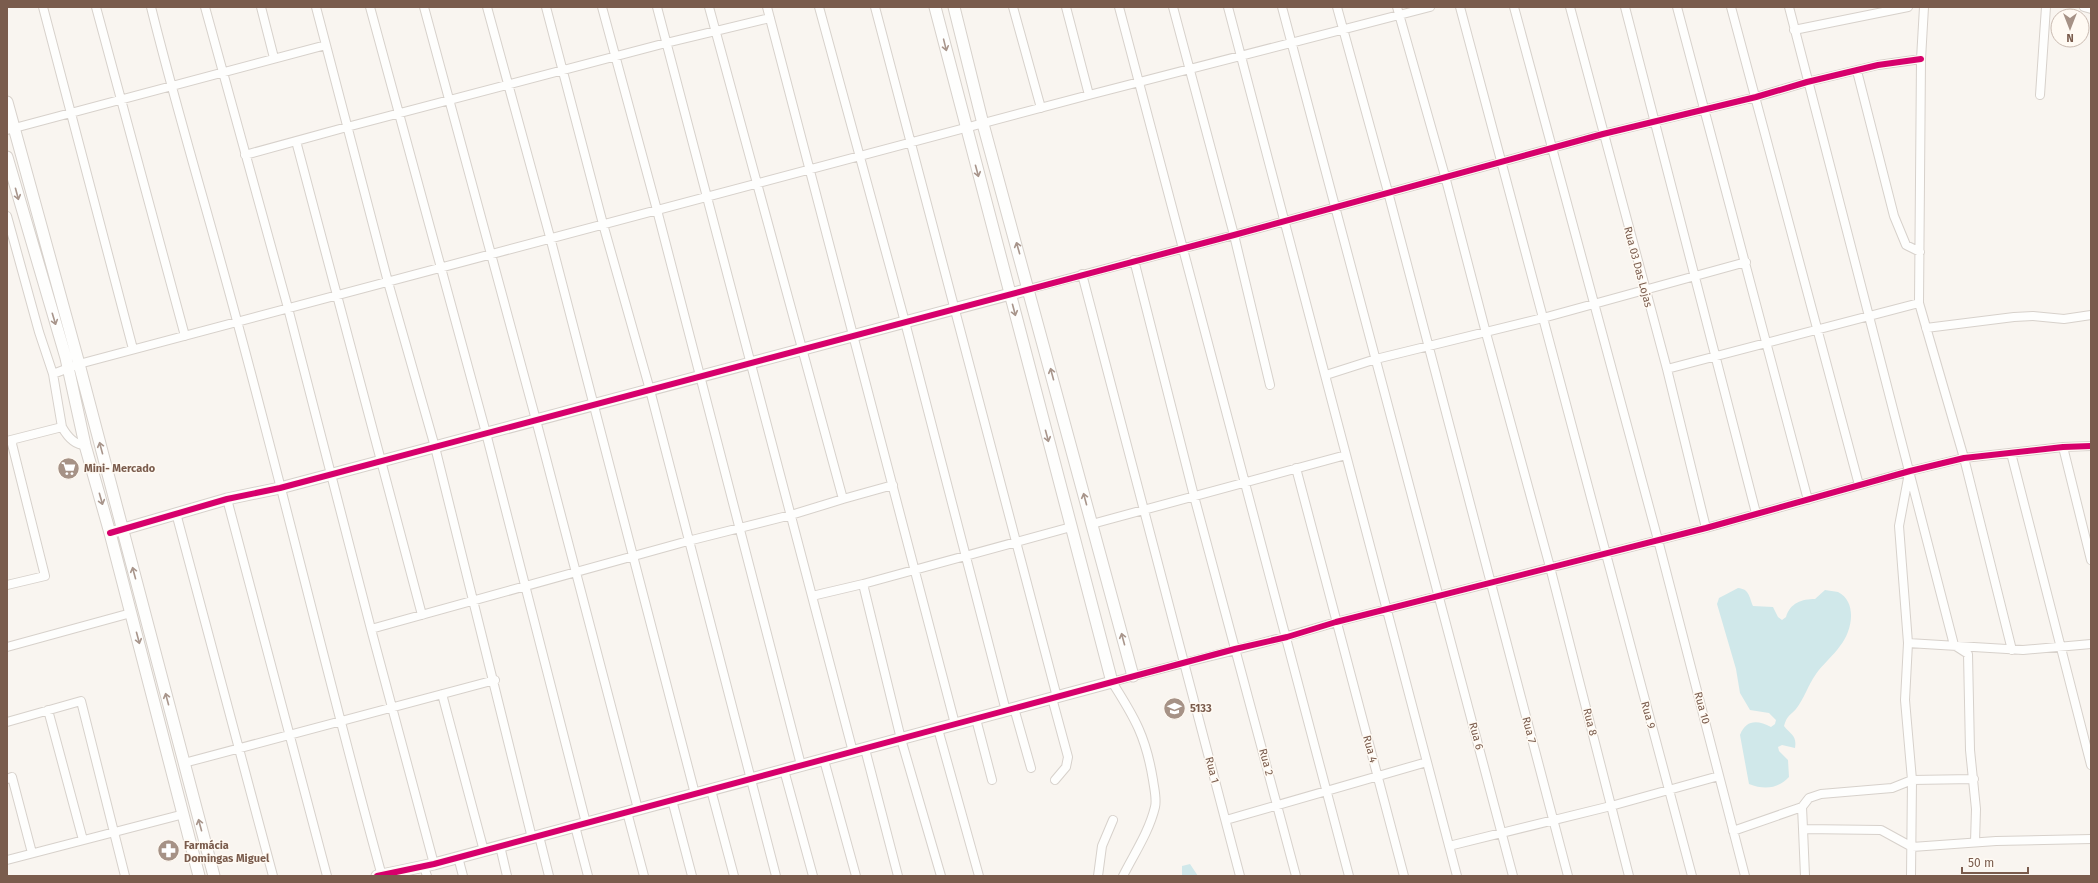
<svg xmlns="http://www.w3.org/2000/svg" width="2098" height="883" viewBox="0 0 2098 883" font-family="'Fira Sans',sans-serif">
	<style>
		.water { fill: #d0e8ea }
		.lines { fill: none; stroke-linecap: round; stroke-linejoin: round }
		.minor-casing { stroke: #d7d1cb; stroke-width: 10 }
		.tertiary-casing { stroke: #d7d1cb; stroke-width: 13 }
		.minor { stroke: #fefefd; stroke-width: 8 }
		.tertiary { stroke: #fefefd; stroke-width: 11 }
		.cycleway-casing { stroke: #fffaf3; stroke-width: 8 }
		.cycleway { stroke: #d6006c; stroke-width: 6 }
		.oneway { stroke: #a8958b }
		.labels { text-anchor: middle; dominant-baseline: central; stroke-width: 3; stroke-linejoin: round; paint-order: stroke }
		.street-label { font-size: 11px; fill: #7a5c4d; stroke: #fffaf3 }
		.poi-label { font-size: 11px; font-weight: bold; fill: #7a5c4d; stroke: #fffaf3; text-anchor: start }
	</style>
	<rect width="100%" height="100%" fill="#f9f5f0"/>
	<!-- water -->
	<path class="water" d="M1738,588C1749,589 1749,596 1753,606L1773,607L1778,617L1782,620L1786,617C1790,603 1802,599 1815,599L1825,590C1829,591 1834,591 1838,592C1858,602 1852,632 1840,646C1833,656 1823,664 1816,674C1808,685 1804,699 1796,709C1790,716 1787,715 1784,726C1791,735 1797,735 1795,748L1782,745L1778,747L1779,751L1788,760L1789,777C1778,789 1764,790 1749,784L1740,735C1746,719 1758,720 1771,727L1775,724L1776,720L1769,713L1750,710L1740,693L1736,669L1717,604L1719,598Z
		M1190,864L1198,876H1182V866Z"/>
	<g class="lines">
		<defs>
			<path id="minor" d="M43,7L133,349
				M96,7L185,336
				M151,7C177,112 209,216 237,321C287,505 331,692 382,876
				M205,7L288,308L371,629L434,864
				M261,7L274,58
				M316,7L388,282L435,447L532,838
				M370,7L486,433L586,823
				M424,7L536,420L638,809
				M487,7L550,237L695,794
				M546,7L603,224L650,390L776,876
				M602,7L657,210L801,765
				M657,7L853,752
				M709,7L843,499L893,485
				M767,7L955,724
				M819,7L905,322L1006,711
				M875,7L1057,697
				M1013,7L1041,108
				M1066,7L1089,95
				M1119,7L1349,876
				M1173,7L1234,235L1270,385
				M1228,7L1457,876
				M1282,7L1513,876
				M1337,7L1388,192L1568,876
				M1397,7L1445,176L1486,333L1550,567L1629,876
				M1460,7L1692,876
				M1514,7L1658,540L1745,876
				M1570,7L1667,369L1706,528
				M1625,7L1756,513
				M1677,7L1808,500
				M1731,7L1859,485
				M1789,7L1954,645L1968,654L1970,750L1976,809L1975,842
				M1924,7L1921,59L1919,303L1964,458L2012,650
				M2084,7L2091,9
				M1794,30L1908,7
				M1857,71L1894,216L1906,245L1920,252
				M2040,95L2046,7
				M7,130L326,45
				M296,141L422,615
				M245,155L347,127L666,43L770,18
				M7,216L39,332L53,374
				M1134,260L1194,496L1296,876
				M1082,274L1240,876
				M1029,289L1234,235L1603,134L1756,97L1807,82L1878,65L1921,59
				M1926,328L2014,317L2033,316L2064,319L2091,315
				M1667,369L1919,303
				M1326,375L1376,359L1543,318L1746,262
				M62,427C67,436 74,445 85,445
				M7,441L62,427L53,374L79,364L1089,95L1430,7
				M2063,447L2091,560
				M2011,453L2091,765
				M1296,468L1404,876
				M1909,473L1899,526L1908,643L1905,700L1912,780L1911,876
				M227,499L327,876
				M176,513L273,876
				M1092,524L1346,455
				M7,585L45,576L11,440
				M812,596L863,584
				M371,629L688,541L791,515L843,499
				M1908,643L2023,650L2091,644
				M7,647L131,613
				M442,694L484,851
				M1052,698L1068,757L1066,767L1055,780
				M1014,708L1031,768
				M48,710L83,840
				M976,719L992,780
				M7,722L81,701L125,876
				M938,729L979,876
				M865,749L898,876
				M824,760L856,876
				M184,763L495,680
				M784,770L813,876
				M7,779L12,777L32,853
				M711,790L734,876
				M672,800L692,876
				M1802,807L1803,829L1881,830L1912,847L1996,841L2091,839
				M627,812L644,876
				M1226,820L1427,762
				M575,826L588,876
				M1803,829L1805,876
				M1733,831L1802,807L1809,798L1821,794L1892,788L1912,780L1974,779
				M539,836L549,876
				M500,846L507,876
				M1449,846L1611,806L1719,776
				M458,857L463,876
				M7,860L184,814
				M424,867L427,876
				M941,876L901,739L863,584L1071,527
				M1098,876L1102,846L1113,820
				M1123,876C1134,854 1149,832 1155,807C1157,799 1154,788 1153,780C1146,737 1135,718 1112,682C1187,661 1262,645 1336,622L1706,528L1910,471L1964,458L2063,447L2091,446"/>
			<path id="tertiary" d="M954,7L983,124L1133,676
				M7,102L79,364L214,876
				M7,157L66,358L85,445L110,533L199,876
				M110,533L227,499L280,488L1029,289
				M377,876L434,864L1112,682L935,7"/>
		</defs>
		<!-- minor casing -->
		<use href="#minor" class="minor-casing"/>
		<!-- tertiary casing -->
		<use href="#tertiary" class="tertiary-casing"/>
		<!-- minor -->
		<use href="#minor" class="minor"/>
		<!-- tertiary -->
		<use href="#tertiary" class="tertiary"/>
		<defs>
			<path id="cycleway" d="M110,533L227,499L280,488L1234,235L1603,134L1756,97L1807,82L1878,65L1921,59
				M377,876L434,864L1235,649L1287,637L1336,622L1706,528L1910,471L1964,458L2063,447L2091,446"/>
		</defs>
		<!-- cycleway casing -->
		<use href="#cycleway" class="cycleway-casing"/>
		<!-- cycleway -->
		<use href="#cycleway" class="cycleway"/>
	</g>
	<!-- one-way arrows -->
	<defs><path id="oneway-shaft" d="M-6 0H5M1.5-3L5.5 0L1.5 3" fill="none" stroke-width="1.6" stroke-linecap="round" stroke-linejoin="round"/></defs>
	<g class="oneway">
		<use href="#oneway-shaft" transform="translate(945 45) rotate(76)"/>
		<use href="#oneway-shaft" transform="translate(977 171) rotate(75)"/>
		<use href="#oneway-shaft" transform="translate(17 194) rotate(75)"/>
		<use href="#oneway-shaft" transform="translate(1018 248) rotate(-106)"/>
		<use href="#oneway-shaft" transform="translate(1014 310) rotate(75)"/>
		<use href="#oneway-shaft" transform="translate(54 319) rotate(73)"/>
		<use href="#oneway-shaft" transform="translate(1052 374) rotate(-105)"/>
		<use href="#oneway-shaft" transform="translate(1047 436) rotate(75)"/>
		<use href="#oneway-shaft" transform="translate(101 448) rotate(-105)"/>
		<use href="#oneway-shaft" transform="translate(101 499) rotate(74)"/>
		<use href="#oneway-shaft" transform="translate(1085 499) rotate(-105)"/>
		<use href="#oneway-shaft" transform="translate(134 573) rotate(-105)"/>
		<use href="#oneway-shaft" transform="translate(138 638) rotate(75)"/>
		<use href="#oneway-shaft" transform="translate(1123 639) rotate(-105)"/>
		<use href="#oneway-shaft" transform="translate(167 699) rotate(-105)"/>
		<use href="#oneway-shaft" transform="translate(200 825) rotate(-105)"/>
	</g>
	<!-- icons -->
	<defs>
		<symbol id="supermarket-disc" viewBox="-11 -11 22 22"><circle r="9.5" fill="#a69286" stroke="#fffaf3"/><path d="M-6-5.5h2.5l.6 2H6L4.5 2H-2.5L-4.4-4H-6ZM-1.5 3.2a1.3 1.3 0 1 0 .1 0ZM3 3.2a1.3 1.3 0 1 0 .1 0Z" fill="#fff"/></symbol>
		<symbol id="school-disc" viewBox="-11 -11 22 22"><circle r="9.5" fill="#a69286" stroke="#fffaf3"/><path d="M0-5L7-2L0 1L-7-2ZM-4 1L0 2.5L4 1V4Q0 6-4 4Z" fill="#fff"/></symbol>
		<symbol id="pharmacy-disc" viewBox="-11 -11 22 22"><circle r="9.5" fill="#a69286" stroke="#fffaf3"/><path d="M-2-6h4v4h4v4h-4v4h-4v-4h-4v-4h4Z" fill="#fff"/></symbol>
	</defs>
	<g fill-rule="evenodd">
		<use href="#supermarket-disc" x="56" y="456" width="25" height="25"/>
		<use href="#school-disc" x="1162" y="696" width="25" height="25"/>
		<use href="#pharmacy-disc" x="156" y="838" width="25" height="25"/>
	</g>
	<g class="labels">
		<!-- street labels -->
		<g class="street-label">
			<text transform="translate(1638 267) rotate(75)">Rua 03 Das Lojas</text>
			<text transform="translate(1702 708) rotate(75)">Rua 10</text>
			<text transform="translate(1648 715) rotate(75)">Rua 9</text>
			<text transform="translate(1590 722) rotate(76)">Rua 8</text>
			<text transform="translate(1529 730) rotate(75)">Rua 7</text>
			<text transform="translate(1476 736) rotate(75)">Rua 6</text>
			<text transform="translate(1370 749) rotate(75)">Rua 4</text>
			<text transform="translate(1266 762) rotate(75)">Rua 2</text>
			<text transform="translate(1212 770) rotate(75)">Rua 1</text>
		</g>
		<!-- poi labels -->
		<g class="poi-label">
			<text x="84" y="468">Mini- Mercado</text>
			<text x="1190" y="708">5133</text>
			<text x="184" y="845">Farmácia<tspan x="184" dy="13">Domingas Miguel</tspan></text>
		</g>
	</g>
	<!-- border -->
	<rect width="2098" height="883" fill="none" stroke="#7a5c4d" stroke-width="16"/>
	<!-- north arrow -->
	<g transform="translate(2070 28) rotate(180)"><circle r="19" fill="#fffaf3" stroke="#cabbb1"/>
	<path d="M0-3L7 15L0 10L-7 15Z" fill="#a69286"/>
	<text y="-6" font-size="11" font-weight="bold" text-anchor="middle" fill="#7a5c4d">N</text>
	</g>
	<!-- scale -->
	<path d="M1962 867v6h66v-6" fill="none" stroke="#7a5c4d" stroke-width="2"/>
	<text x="1968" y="867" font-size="12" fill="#7a5c4d" stroke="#fffaf3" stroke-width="3" paint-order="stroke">50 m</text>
</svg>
